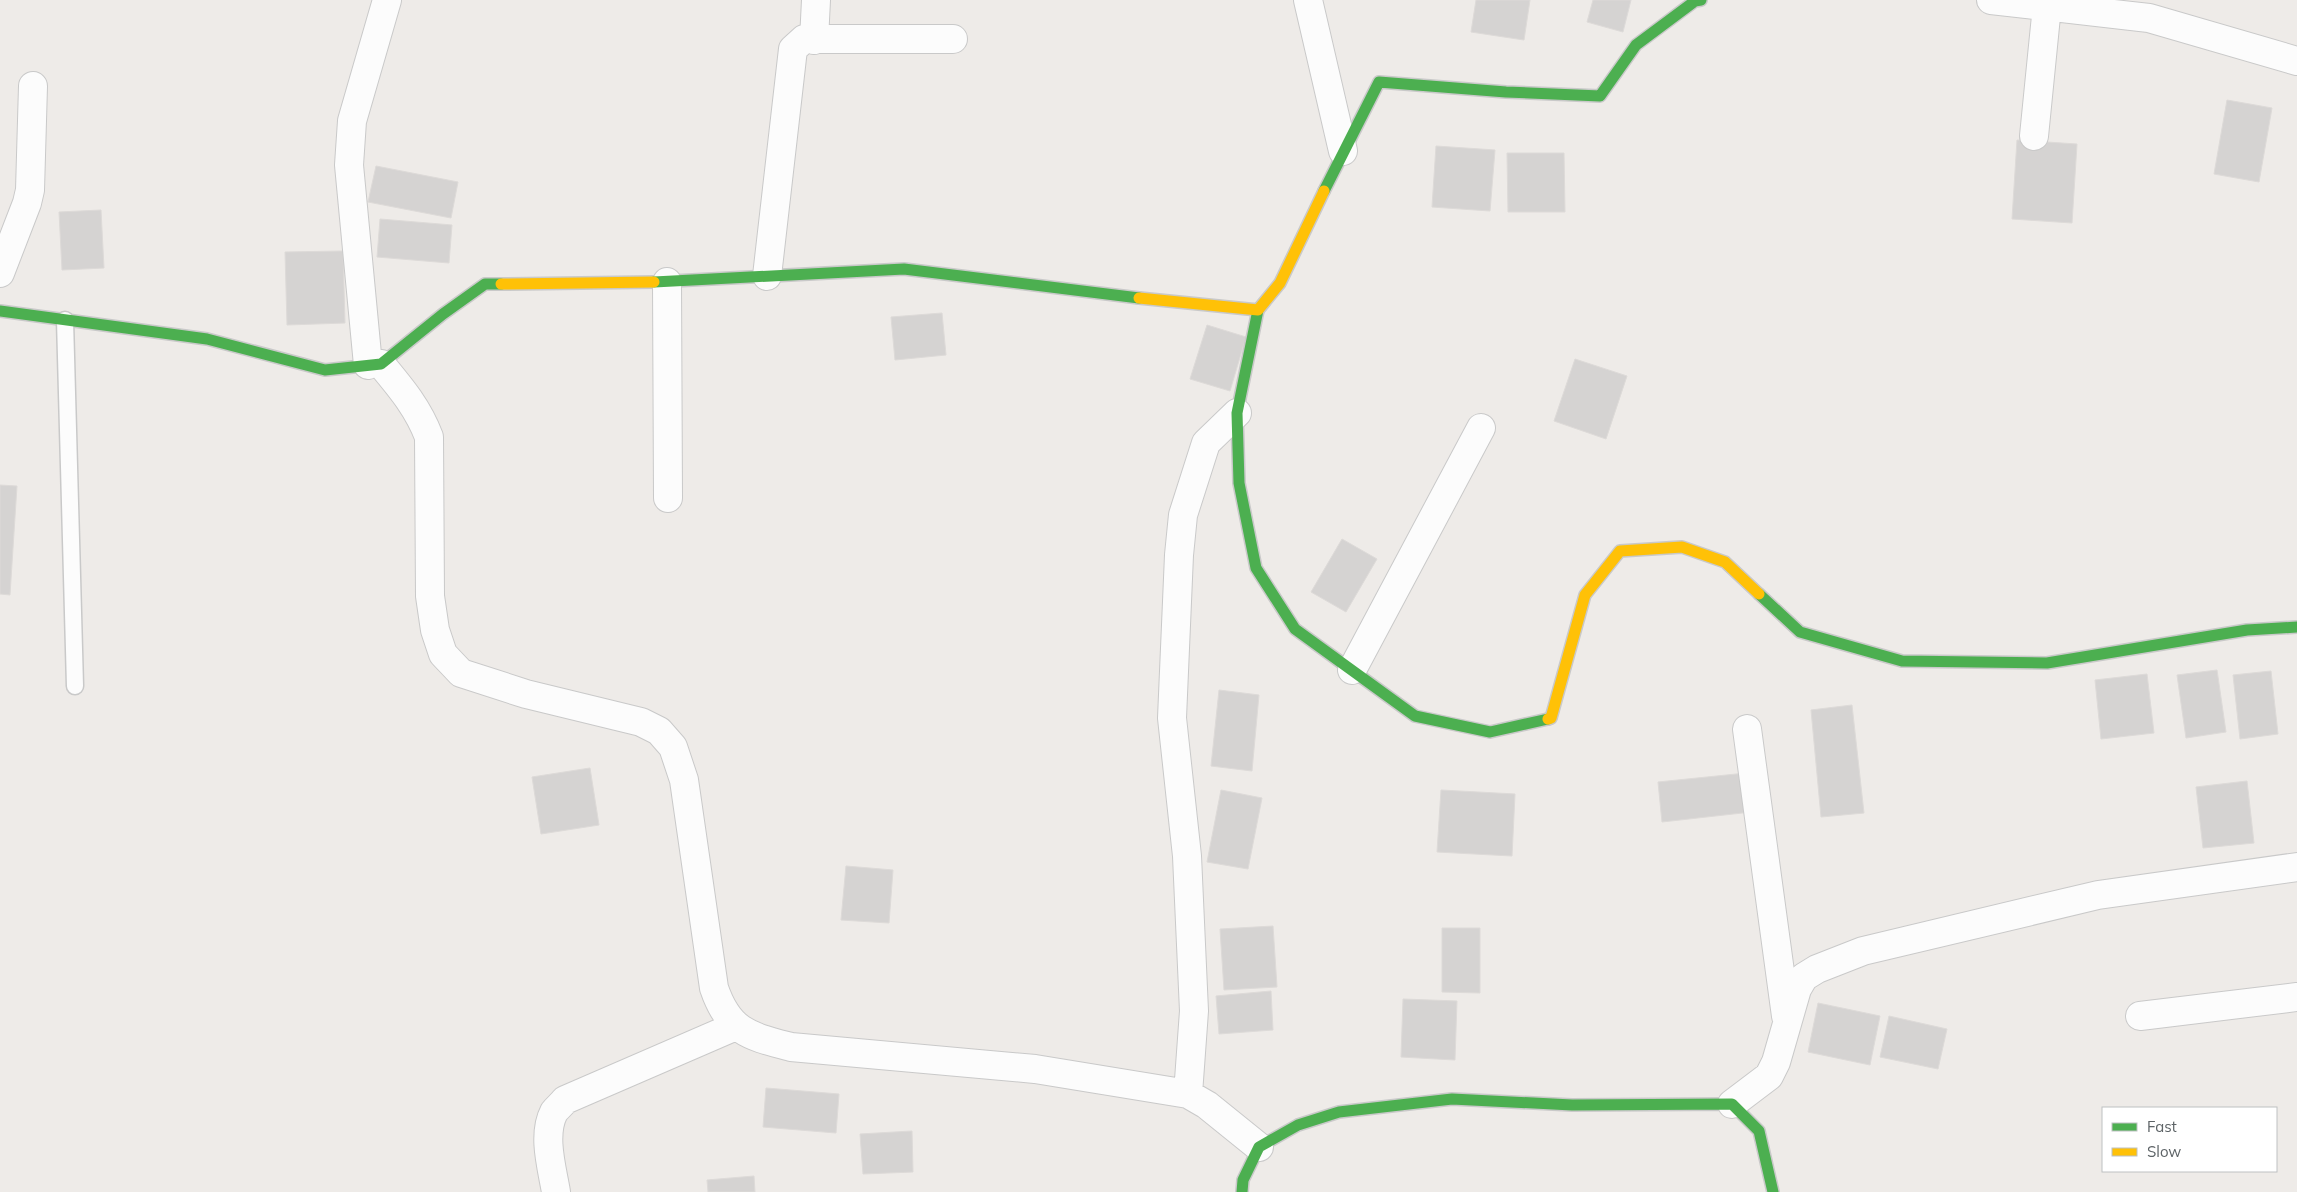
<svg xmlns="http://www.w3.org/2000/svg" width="2297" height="1192" viewBox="0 0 2297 1192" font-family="Mulish,sans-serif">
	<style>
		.building { fill: #d5d3d2; stroke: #dddad8 }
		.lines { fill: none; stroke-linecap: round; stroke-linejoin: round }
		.lane-casing { stroke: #c9c9c9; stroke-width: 19 }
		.street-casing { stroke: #c9c9c9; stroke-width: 30 }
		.fast-casing { stroke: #c9c9c9; stroke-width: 14 }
		.slow-casing { stroke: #c9c9c9; stroke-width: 14 }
		.lane { stroke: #fcfcfc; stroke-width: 16 }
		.street { stroke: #fcfcfc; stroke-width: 28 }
		.fast { stroke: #4caf50; stroke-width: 11 }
		.slow { stroke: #ffc107; stroke-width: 11 }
	</style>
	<rect width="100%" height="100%" fill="#eeebe8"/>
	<!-- building -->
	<path class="building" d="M1476,0H1530L1524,40L1471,32Z
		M1593,0H1631L1623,32L1587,22Z
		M2227,100L2272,108L2259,182L2214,174Z
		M2017,140L2077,144L2072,223L2012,219Z
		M1436,146L1495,150L1490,211L1432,207Z
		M1507,153H1564L1565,212H1508Z
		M376,166L458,182L451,218L368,202Z
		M101,210L104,268L62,270L59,212Z
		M380,219L452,225L449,263L377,257Z
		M343,251L345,323L287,325L285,252Z
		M942,313L946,355L895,360L891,317Z
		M1207,325L1246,337L1230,391L1190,379Z
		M1575,359L1627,376L1606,439L1554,421Z
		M0,485L17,486L10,595L0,594Z
		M1342,539L1377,559L1346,612L1311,592Z
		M2217,670L2226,732L2186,738L2177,675Z
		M2271,671L2278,734L2240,739L2233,675Z
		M2147,674L2154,733L2101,739L2095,680Z
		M1219,690L1259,695L1252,771L1211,766Z
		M1852,705L1864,813L1821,817L1811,710Z
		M590,768L599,825L541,834L532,777Z
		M1746,773L1751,812L1662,822L1658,782Z
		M2247,781L2254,843L2203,848L2196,787Z
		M1221,790L1262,798L1248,869L1207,862Z
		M1441,790L1515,794L1512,856L1437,852Z
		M846,866L893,870L889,923L841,920Z
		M1273,926L1277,987L1224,990L1220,929Z
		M1442,928H1480V993L1442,992Z
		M1271,991L1273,1030L1219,1034L1216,996Z
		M1403,999L1457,1001L1455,1060L1401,1057Z
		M1818,1003L1880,1016L1870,1065L1808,1052Z
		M1889,1016L1947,1029L1938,1069L1880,1057Z
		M766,1088L839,1094L836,1133L763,1127Z
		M912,1131L913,1172L863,1174L860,1134Z
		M754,1176L755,1192H708L707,1180Z"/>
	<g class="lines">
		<defs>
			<path id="lane" d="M65,320L75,686"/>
			<path id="street" d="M1308,0L1343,151
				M1991,0L2149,18L2297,61
				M814,40L816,0
				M2034,136L2047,6
				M0,273L27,203L30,190L33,86
				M767,276L793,49L804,39H953
				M667,282L668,498
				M381,364C401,388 418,408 429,437L430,596L435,630L443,654L461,673L526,694L641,722L659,731L673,747L684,780L714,988C729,1032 749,1036 791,1047L1035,1069L1188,1094L1207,1105L1259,1147
				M368,365L349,165L352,121L387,0
				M1352,670L1481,428
				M1747,729L1786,1016
				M2140,1016L2297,997
				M1188,1094L1194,1011L1187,856L1172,718L1179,555L1183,515L1206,443L1237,413
				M1732,1104L1769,1076L1776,1062L1797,989L1804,977L1817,969L1863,951L2098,895L2297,867
				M556,1192C552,1168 542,1135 554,1112C557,1108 562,1104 565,1100L736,1026"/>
			<path id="fast" d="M1324,191L1379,82L1506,92L1600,96L1636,45L1695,1L1701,0
				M654,282L904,269L1139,298
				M1258,310L1237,413L1239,483L1256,568L1295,629L1415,716L1490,732L1548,719
				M0,311L207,339L325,370L381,364L443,314L485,284H501
				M1759,594L1800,632L1902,661L2047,663L2247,630L2297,627
				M1242,1192L1243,1180L1259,1147L1298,1125L1339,1112L1452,1099L1572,1105L1732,1104L1759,1131L1773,1192"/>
			<path id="slow" d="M501,284L654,282
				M1139,298L1258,310L1280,283L1324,191
				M1548,719L1551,718L1585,595L1620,551L1682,547L1725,562L1759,594"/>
		</defs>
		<!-- lane casing -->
		<use href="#lane" class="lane-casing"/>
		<!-- street casing -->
		<use href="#street" class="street-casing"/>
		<!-- fast casing -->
		<use href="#fast" class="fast-casing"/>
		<!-- slow casing -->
		<use href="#slow" class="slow-casing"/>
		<!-- lane -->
		<use href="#lane" class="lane"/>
		<!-- street -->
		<use href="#street" class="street"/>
		<!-- fast -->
		<use href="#fast" class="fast"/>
		<!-- slow -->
		<use href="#slow" class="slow"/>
	</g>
	<!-- legend -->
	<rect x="2102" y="1107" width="175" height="65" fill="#ffffff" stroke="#bec1c2"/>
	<rect x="2112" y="1123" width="25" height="8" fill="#4caf50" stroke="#bec1c2"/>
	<text x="2147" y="1132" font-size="15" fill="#5d6366">Fast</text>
	<rect x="2112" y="1148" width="25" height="8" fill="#ffc107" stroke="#bec1c2"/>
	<text x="2147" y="1157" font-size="15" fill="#5d6366">Slow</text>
</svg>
